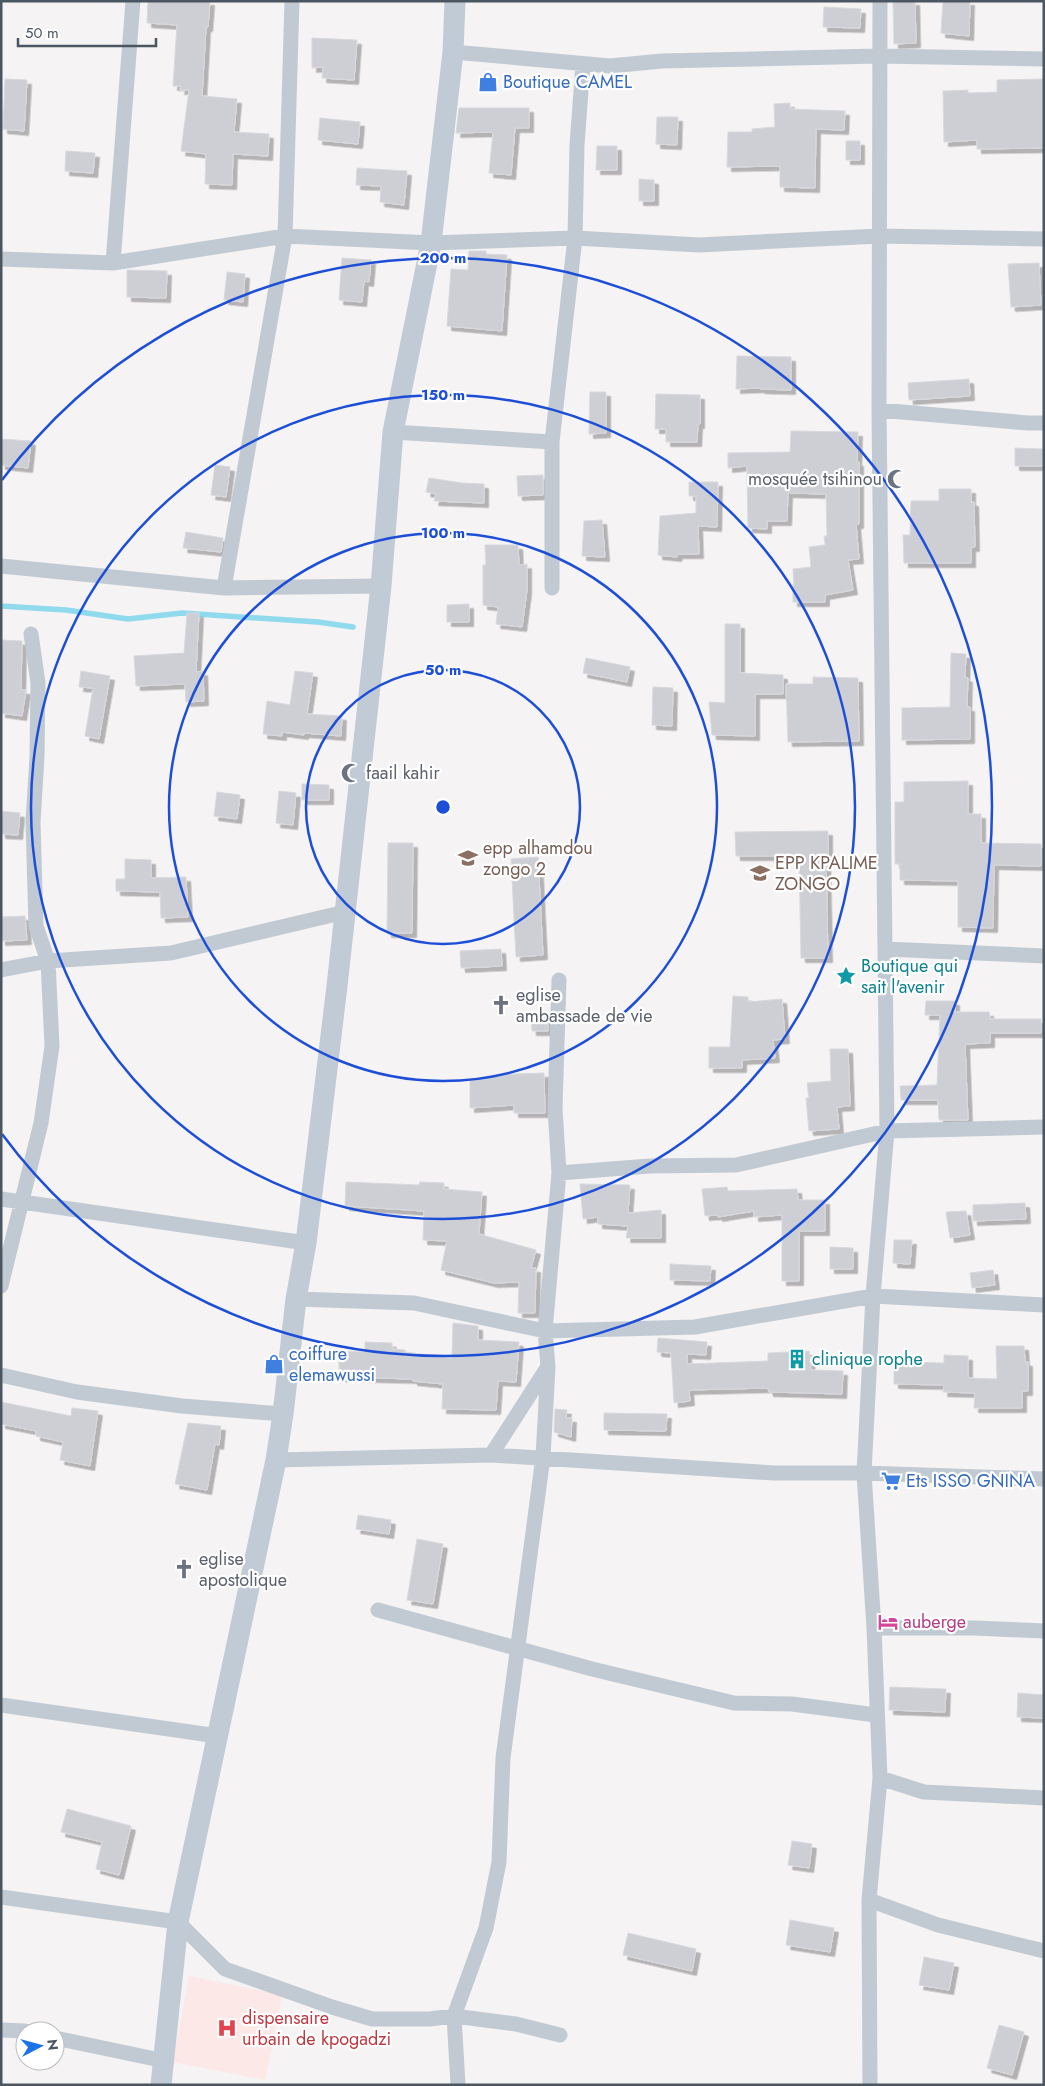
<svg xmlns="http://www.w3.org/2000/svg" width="1045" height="2086" viewBox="0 0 1045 2086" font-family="Jost,sans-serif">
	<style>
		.medical { fill: #fce8e6 }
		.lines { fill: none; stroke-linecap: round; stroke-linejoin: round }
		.stream { stroke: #90daee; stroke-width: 5.5 }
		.building { fill: #cdcfd5; stroke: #d7d9de; filter: url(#shadow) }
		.street { stroke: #c1cad2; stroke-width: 15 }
		.secondary { stroke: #c1cbd6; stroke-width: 21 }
		.ring { fill: none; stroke: #1d4ed8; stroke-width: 2.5 }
		.labels { text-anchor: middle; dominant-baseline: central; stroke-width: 4.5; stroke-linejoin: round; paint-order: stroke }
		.shop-label { font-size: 18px; fill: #366cbe; stroke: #fff; text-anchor: start }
		.worship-label { font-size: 18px; fill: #5b616d; stroke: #fff; text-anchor: start }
		.education-label { font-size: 18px; fill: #785e54; stroke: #fff; text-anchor: start }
		.culture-label { font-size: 18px; fill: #0d838f; stroke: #fff; text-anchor: start }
		.hotel-label { font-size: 18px; fill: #b23c85; stroke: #fff; text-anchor: start }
		.health-label { font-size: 18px; fill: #be3a42; stroke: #fff; text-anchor: start }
		.centre { fill: #1d4ed8; stroke: #fff; stroke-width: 2.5 }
		.ring-label { font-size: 15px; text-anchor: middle; font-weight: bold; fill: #1d4ed8; stroke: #fff; stroke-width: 4.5; stroke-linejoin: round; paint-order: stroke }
	</style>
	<defs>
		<filter id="shadow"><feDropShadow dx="4.5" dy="4.5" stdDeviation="0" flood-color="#0004"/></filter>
	</defs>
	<rect width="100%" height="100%" fill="#f5f3f3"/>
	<!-- medical -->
	<path class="medical" d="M189,1976L282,1995L265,2080L173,2062Z"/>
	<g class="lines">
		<!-- stream -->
		<path class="stream" d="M1,606L66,610L128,619L182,613L318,622L353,627"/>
	</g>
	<!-- building -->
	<path class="building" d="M148,1H210L208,27H206L202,96L237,99L234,132L269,134L268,156L233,154L232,185L205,184L206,154L181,151L189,90H180L181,86H173L177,25L147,23Z
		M893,1H915L916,43L894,44Z
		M943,1H970L969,36L941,33Z
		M824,7L861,9L860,28L823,27Z
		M312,38L357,40L354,80L322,78L323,67L312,68Z
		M5,79L27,80L24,131L3,129Z
		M1044,79V148L977,149V140L944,142L943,91L968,90V93L997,92V80Z
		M790,103V109L845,111L844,130L816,129L815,188L780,187V166L727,167L728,132H752V129L775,127L774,104Z
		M459,108H529V128H515L511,175L489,173L493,132L456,133Z
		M657,117H678L677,145L656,144Z
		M320,118L360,122L358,144L318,140Z
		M846,141H860V160H846Z
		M597,146H617V170H596Z
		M66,151L95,153L93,173L65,171Z
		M357,168L407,171L404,205L380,202L381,186L356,185Z
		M639,179L654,180V201H639Z
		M469,251H486V254L507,255L502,331L447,326L451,269L468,270Z
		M342,258L371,260L369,282L364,281L362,302L339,300Z
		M1039,263L1041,305L1011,307L1008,264Z
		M127,270L167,271L166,298L127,297Z
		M227,272L245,274L243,302L224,300Z
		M737,356L791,357V390L760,389V388L736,389Z
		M969,379L970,396L909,400L908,383Z
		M590,392H606V433L589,434Z
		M656,394L700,395V424H698L697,442H666V429H655Z
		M791,431L858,432L857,462H859V524H856L859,559L848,560L853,590L825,595V602H793V584L794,585L793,569L811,567L809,547L825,545L824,536H827L826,494L788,493L787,521H767V529L748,528L747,466L728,468V453L790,452Z
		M1,439L31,441L28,468L1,465Z
		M1015,448L1043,449L1044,466H1015Z
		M215,465L230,467L226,497L211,495Z
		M543,475V495L518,496L517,476Z
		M429,478L462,483L484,484V503L434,501L436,494L426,492Z
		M689,482H718L717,527L698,526L699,554H678L677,557L658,555L660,516L696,513V496H689Z
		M939,489H971V502H974L975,547H971V563H904L903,535H910L911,501H939Z
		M602,520L605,557L582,556L584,521Z
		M186,532L223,538L221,552L183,548Z
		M485,545H518L519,565L527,564V590L522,627L496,624L498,607L483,605V565H486Z
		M469,604V622H447V605Z
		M187,613H199L196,672L203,671L204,701L186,702L185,684L136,686L134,656L184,653Z
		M725,624H740V673L783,675V694H755V736L712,735L709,702L725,703Z
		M1,640L22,641L21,690H26L22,716L1,713Z
		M951,653L966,654L965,677L968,678L967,707H970V739L902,740V708L950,707Z
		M586,658L630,667L627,682L583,673Z
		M81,671L110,676L99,739L85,736L93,688L79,687Z
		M295,671L313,673L307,714L342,716L341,736L304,733V735L282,732V736L263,734L267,701L290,705Z
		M813,677L858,678L859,741L788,742L786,684H813Z
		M653,687L673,688L672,726L652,725Z
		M968,781V814H981V843L1041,844V866L994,865L993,928L958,927V881L900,880V864H895V802H904V782Z
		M302,784L329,785V800H302Z
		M279,791L296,793L293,825L276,823Z
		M217,792L240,795L237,819L214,816Z
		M1,811L20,813L18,835L1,834Z
		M828,831V856H826L828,958H801L799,856H736L735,832Z
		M388,843H413L412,933H387Z
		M538,857L543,955L516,957L511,859Z
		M125,859L151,860V878L186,877L188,917L161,918L160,892L116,891V879H125Z
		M25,916L27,940L1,941V917Z
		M501,949L502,966L461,968L460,951Z
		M733,996L748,997V1002L782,999L785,1039L773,1040L775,1058L742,1060V1068H709V1047H730Z
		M926,1001H955V1012H989L990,1019H1041V1033H990V1043L965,1044L968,1120H939L938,1100H901L900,1086L937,1085L940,1015H925Z
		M531,1013H548V1031H532Z
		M830,1049H848L850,1106L837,1107L839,1129L809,1131L806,1098H809L807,1083L831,1081Z
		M544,1073L545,1113H514V1105L470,1108V1079L493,1078L492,1075Z
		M346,1182L419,1185L420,1182L444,1183V1189L482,1192L479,1234L536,1250L531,1268H536L535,1313H518L519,1282L494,1283L441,1270L447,1241L423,1240L424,1211L345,1206Z
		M580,1184L630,1185L628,1213L661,1210V1238H626L628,1226L598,1224V1217L583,1219Z
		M727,1187L728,1191L797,1189L798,1200H825V1231H799V1281H782V1215L754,1217V1211L718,1217V1215L705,1216L702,1189Z
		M1025,1203L1026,1219L973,1221V1205Z
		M966,1211L970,1235L950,1238L946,1212Z
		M894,1240H912L910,1264L893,1263Z
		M830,1247L853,1248V1269H830Z
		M670,1264L711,1266L710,1281L670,1280Z
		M993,1270L995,1285L972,1288L970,1273Z
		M453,1323L478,1326V1340L519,1342L516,1382L498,1381L496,1410L442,1409L443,1384L413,1381V1379L339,1377V1351L365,1352V1342L392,1343V1349L405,1350V1352L452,1358Z
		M658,1338L707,1342L706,1355L687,1354V1364L768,1361V1353L809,1351L811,1370L843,1371L842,1394L769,1392L768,1388L689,1390L690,1401L674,1403L671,1353L657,1352Z
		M996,1346H1024L1025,1362H1028V1391H1022V1408H974L975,1393L943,1392L944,1385L894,1384V1362L944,1363V1355L968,1356V1378L997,1379Z
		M1,1402L71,1416L72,1408L98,1411L90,1466L60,1460L63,1442L36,1436V1431L1,1424Z
		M555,1409L567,1410L566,1418H572L571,1437L554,1432Z
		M604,1413L667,1414L666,1431L604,1430Z
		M188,1423L221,1426L219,1445L215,1444L207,1490L175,1484Z
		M358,1515L391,1520L389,1534L356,1529Z
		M417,1539L443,1544L433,1604L407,1600Z
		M890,1687L946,1689L945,1712L889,1710Z
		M1018,1693L1044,1695V1718L1017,1717Z
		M67,1809L131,1826L119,1875L96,1869L102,1842L61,1832Z
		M792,1841L812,1844L809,1868L788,1865Z
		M790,1920L834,1928L830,1952L786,1945Z
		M628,1933L696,1949L692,1971L623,1955Z
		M924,1957L954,1963L949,1990L919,1985Z
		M999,2025L1024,2032L1012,2075L987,2068Z"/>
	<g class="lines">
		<!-- street -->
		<path class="street" d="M453,52L610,66L662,61L878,56L1044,59
			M1,259L113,263L285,236L431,243L575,238L699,245L879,236L1044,239
			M113,263L133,1
			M879,410L1028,423H1044
			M393,432L552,442
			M1,566L224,588L381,586
			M224,588L285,236L292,1
			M552,588V442L575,238L577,145L583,64
			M885,949L1044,956
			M1,970L48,961L171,953L345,912
			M559,1173L650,1166L736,1165L887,1131L1044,1127
			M1,1199L306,1243
			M1,1286L41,1123L52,1046L48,961L36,926L33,822L37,757L38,683L31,634
			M296,1299L414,1303L545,1331L695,1327L873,1296L1044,1305
			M1,1375L77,1392L182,1406L283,1414
			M491,1455L547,1368
			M276,1460L491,1455L774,1473H864L1044,1479
			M378,1610L592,1669L734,1703L792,1704L876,1715
			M874,1628H975L1044,1631
			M1,1705L218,1736
			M880,1778L924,1792L1044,1798
			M1,1897L178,1922L225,1969L332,2007L372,2019H429L454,2016L516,2024L560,2035
			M869,1900L938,1925L1044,1951
			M1,2030L25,2031
			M55,2038L165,2061
			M458,2085L454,2016L486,1928L499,1862L503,1758L543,1457L548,1367L545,1331L559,1173L555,1108L559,980
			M870,2085L869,1900L880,1778L874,1628L864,1473L873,1296L887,1131L879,410L880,1"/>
		<!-- secondary -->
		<path class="secondary" d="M161,2085L178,1922L276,1460L283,1414L296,1299L306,1243L337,986L381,586L393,432L431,243L453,52L455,1"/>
	</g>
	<!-- distance rings -->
	<g class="ring">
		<circle cx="443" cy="807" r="137"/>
		<circle cx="443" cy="807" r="274"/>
		<circle cx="443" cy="807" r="412"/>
		<path d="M2 480A549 549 0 1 1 2 1134"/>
	</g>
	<!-- icons -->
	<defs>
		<symbol id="shop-bare" viewBox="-9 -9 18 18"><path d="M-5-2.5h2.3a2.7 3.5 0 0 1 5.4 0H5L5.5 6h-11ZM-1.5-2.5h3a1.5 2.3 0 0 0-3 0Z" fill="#3f7fe0" stroke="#fff" stroke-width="2.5" paint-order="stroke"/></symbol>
		<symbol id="mosque-bare" viewBox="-9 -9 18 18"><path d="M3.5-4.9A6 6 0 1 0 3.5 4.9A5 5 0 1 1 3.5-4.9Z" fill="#6b7280" stroke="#fff" stroke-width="2.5" paint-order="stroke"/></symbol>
		<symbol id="school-bare" viewBox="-9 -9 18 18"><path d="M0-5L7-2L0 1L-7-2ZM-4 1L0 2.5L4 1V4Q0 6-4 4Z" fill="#8d6e63" stroke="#fff" stroke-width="2.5" paint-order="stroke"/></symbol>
		<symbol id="sight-bare" viewBox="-9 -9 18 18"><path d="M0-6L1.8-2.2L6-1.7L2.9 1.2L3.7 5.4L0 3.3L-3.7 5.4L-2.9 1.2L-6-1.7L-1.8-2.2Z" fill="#0f9aa8" stroke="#fff" stroke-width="2.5" paint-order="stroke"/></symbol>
		<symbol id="church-bare" viewBox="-9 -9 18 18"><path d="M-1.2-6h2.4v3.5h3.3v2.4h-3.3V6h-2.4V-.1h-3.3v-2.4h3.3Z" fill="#6b7280" stroke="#fff" stroke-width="2.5" paint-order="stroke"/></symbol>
		<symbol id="building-bare" viewBox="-9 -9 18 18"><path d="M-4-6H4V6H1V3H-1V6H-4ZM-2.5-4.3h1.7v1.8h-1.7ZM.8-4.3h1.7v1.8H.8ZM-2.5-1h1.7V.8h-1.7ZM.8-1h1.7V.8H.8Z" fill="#0f9aa8" stroke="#fff" stroke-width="2.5" paint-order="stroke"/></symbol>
		<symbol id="supermarket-bare" viewBox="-9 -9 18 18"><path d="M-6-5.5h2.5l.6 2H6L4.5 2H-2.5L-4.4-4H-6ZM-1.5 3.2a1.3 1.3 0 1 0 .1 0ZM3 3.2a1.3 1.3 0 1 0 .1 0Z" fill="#3f7fe0" stroke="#fff" stroke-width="2.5" paint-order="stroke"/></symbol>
		<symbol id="hotel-bare" viewBox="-9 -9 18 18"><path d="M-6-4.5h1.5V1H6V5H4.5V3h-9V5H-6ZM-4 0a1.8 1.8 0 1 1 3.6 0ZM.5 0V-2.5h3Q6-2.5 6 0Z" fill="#d1479c" stroke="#fff" stroke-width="2.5" paint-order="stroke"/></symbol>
		<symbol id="hospital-bare" viewBox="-9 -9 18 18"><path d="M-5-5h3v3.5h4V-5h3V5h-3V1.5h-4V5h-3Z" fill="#e0444e" stroke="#fff" stroke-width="2.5" paint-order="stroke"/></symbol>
	</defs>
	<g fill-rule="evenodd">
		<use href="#shop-bare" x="474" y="68" width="28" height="28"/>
		<use href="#mosque-bare" x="883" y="465" width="28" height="28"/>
		<use href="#mosque-bare" x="337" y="759" width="28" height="28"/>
		<use href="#school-bare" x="454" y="844" width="28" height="28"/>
		<use href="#school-bare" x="746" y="859" width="28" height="28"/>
		<use href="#sight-bare" x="832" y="962" width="28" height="28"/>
		<use href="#church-bare" x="487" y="991" width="28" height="28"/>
		<use href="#building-bare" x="783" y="1345" width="28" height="28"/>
		<use href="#shop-bare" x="260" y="1350" width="28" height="28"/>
		<use href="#supermarket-bare" x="877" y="1467" width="28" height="28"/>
		<use href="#church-bare" x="170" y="1555" width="28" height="28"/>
		<use href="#hotel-bare" x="874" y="1608" width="28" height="28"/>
		<use href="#hospital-bare" x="213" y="2014" width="28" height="28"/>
	</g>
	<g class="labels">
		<!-- shop labels -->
		<g class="shop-label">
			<text x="503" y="82">Boutique CAMEL</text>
			<text x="289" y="1354">coiffure<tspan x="289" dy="21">elemawussi</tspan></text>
			<text x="906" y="1481">Ets ISSO GNINA</text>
		</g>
		<!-- worship labels -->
		<g class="worship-label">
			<text x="882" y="479" text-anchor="end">mosquée tsihinou</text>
			<text x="366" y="773">faail kahir</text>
			<text x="516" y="995">eglise<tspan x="516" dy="21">ambassade de vie</tspan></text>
			<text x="199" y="1559">eglise<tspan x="199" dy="21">apostolique</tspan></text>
		</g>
		<!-- education labels -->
		<g class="education-label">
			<text x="483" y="848">epp alhamdou<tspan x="483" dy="21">zongo 2</tspan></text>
			<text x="775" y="863">EPP KPALIME<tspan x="775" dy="21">ZONGO</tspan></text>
		</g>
		<!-- culture labels -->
		<g class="culture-label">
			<text x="861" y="966">Boutique qui<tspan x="861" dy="21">sait l'avenir</tspan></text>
			<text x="812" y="1359">clinique rophe</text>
		</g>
		<!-- hotel labels -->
		<g class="hotel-label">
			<text x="903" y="1622">auberge</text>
		</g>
		<!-- health labels -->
		<g class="health-label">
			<text x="242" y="2018">dispensaire<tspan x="242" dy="21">urbain de kpogadzi</tspan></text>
		</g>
	</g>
	<circle cx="443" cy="807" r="8" class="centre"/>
	<g class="ring-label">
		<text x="443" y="263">200 m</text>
		<text x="443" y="400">150 m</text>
		<text x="443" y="538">100 m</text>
		<text x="443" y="675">50 m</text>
	</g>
	<!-- border -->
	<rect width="1045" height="2086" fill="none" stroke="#4a5661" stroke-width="5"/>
	<!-- north arrow -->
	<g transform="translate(40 2046) rotate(84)"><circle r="24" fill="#ffffff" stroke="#b7bbc0"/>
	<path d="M0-4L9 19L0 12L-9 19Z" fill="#1a73e8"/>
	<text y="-8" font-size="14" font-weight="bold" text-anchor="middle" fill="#4a5661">N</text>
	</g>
	<!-- scale -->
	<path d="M18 38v8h138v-8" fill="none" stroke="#4a5661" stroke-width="2.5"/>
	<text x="25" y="38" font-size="15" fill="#4a5661" stroke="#ffffff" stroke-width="4" paint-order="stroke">50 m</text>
</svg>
